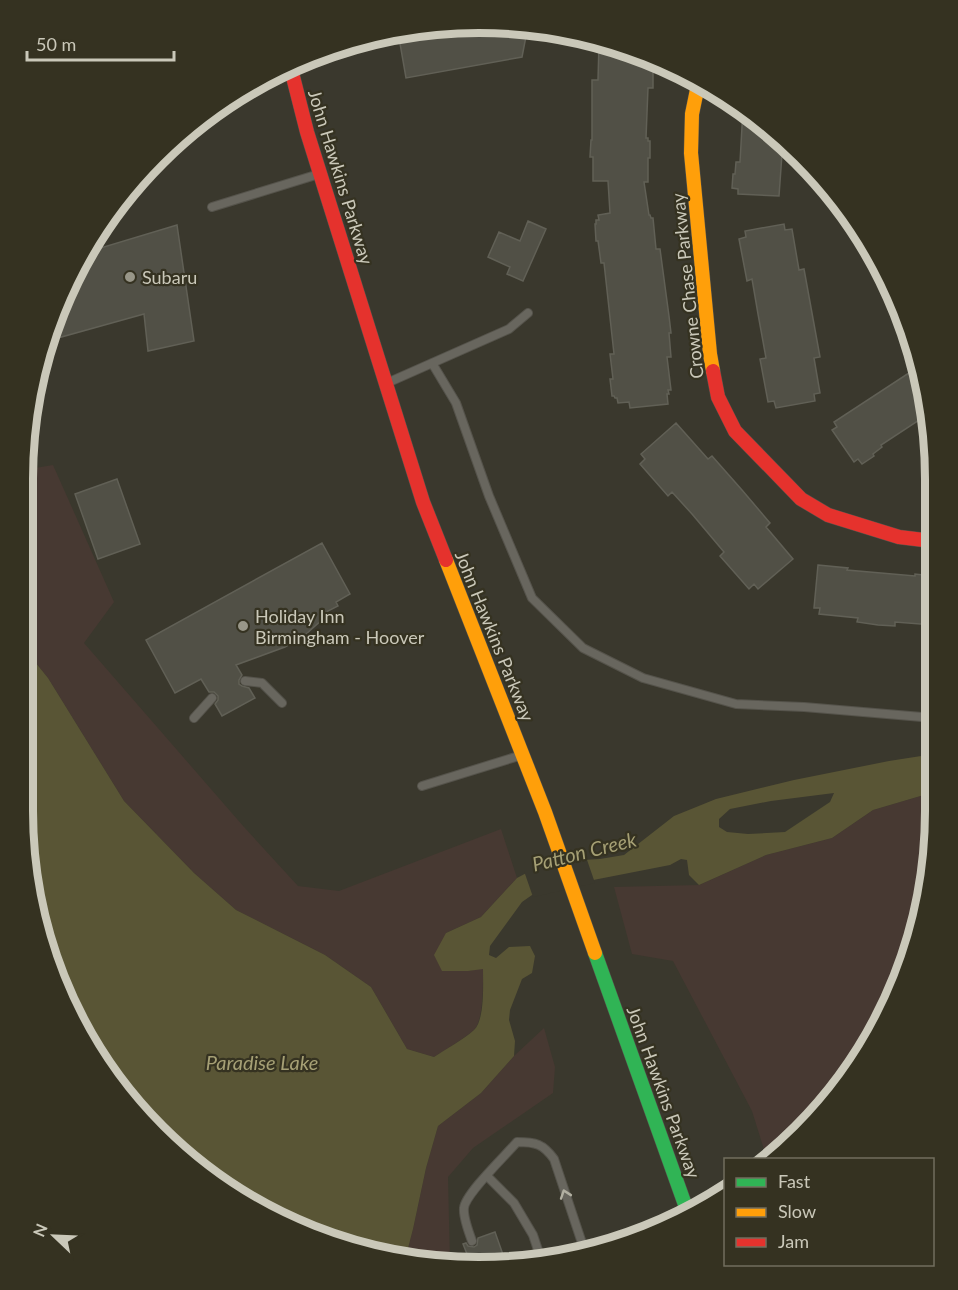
<svg xmlns="http://www.w3.org/2000/svg" width="958" height="1290" viewBox="0 0 958 1290" font-family="Lato,sans-serif">
	<style>
		.green { fill: #473932 }
		.water { fill: #595535; fill-rule: evenodd }
		.pier { fill: #3a382d }
		.building { fill: #515046; stroke: #616056; stroke-width: 1.5 }
		.lines { fill: none; stroke-linecap: round; stroke-linejoin: round }
		.lane-casing { stroke: #55534b; stroke-width: 10 }
		.fast-casing { stroke: #55534b; stroke-width: 15 }
		.slow-casing { stroke: #55534b; stroke-width: 15 }
		.jam-casing { stroke: #55534b; stroke-width: 15 }
		.lane { stroke: #68665e; stroke-width: 8 }
		.fast { stroke: #30b455; stroke-width: 14 }
		.slow { stroke: #ff9f0a; stroke-width: 14 }
		.jam { stroke: #e5322d; stroke-width: 14 }
		.oneway { stroke: #b2b0a2 }
		.poi-dot { fill: #989688; stroke: #353221; stroke-width: 2 }
		.labels { text-anchor: middle; dominant-baseline: central; stroke-width: 4.5; stroke-linejoin: round; paint-order: stroke }
		.street-label { font-size: 18px; fill: #cac8b9; stroke: #353221 }
		.poi-label { font-size: 18px; fill: #cac8b9; stroke: #353221; text-anchor: start }
		.water-label { font-size: 20px; font-style: italic; fill: #a6a075; stroke: #353221 }
		.rim { fill: none; stroke: #cac8b9; stroke-width: 8 }
	</style>
	<rect width="100%" height="100%" fill="#3a382d"/>
	<!-- green -->
	<path class="green" d="M53,465L114,602L84,643L244,827L298,886L339,891L501,829L517,878L481,917L446,933L468,971L483,968C483,982 484,1020 474,1030C465,1038 445,1050 434,1057L407,1049L371,987L325,955L236,910L194,873L124,801L48,678L23,647V470Z
		M934,792V841L911,957L875,1039L822,1112L771,1159H767L752,1111L673,961L632,954L614,887L699,885L766,855L832,838L873,810Z
		M544,1028L555,1067L553,1093L473,1148L448,1177L450,1263L405,1260L413,1229L426,1168L438,1126L481,1093L514,1056Z"/>
	<!-- water -->
	<path class="water" d="M23,647L48,678L124,801L194,873L236,910L325,955L371,987L407,1049L434,1057C446,1049 463,1040 474,1030C485,1020 483,983 483,969L468,971H442L434,955L446,933L481,917L517,878L547,862L600,859L624,855L674,816L716,799L794,780L889,761L934,754V792L873,810L832,838L766,855L699,885L689,875L687,860L681,859L670,865L583,882L532,895L522,902L490,946L489,955L496,958L509,947L530,946L535,956L532,973L522,979L510,1010L509,1020L515,1041L514,1056L481,1093L438,1126L426,1168L413,1229L405,1260L390,1259L277,1220L178,1154L84,1040L38,929L23,811ZM834,793L830,802L785,832L748,834L727,832L719,827V819L730,809L771,801Z"/>
	<!-- pier -->
	<path class="pier" d="M586,857L595,883L533,897L524,871L546,860Z"/>
	<!-- building -->
	<path class="building" d="M449,23L528,26L522,57L406,78L398,32Z
		M599,44H615L626,47L651,58V69H653V88H648L646,138H648V141H650V158H648V182H644L649,215H650L651,218H653L656,249H660L669,316L671,333H669L671,357H667L671,390H668L669,394H667L668,404L630,408L629,402L618,403L617,398H615L614,396H612L610,379H613L610,354H614L604,263H601L598,241H596L595,224H596V220H599L598,215L610,213L608,181H593V157H590L591,140H592V80H598Z
		M743,109L780,136L798,155L782,154L779,196L738,194V189L732,188L733,174H735L736,162H740Z
		M528,221L546,229L523,281L507,274L510,267L488,257L499,232L520,241Z
		M784,224L785,230L792,229L799,270L804,269L820,357L814,358L820,393L814,394L815,401L776,408L774,401L768,402L760,359L766,358L758,314L752,279L747,281L739,239L746,237L745,231Z
		M177,225L194,341L148,351L144,314L47,341L87,252Z
		M918,367L930,413L881,445L882,447L873,454L874,456L862,464L858,459L854,462L832,430L837,427L834,422Z
		M676,423L708,459L712,456L742,490L770,523L766,527L793,559L758,589L754,584L749,589L720,556L724,552L692,514L672,492L668,496L640,464L645,459L641,454Z
		M117,479L140,544L98,559L75,494Z
		M322,543L350,594L336,602L338,606L322,614L324,618L305,635L285,647L236,665L242,675L239,680V684L242,686L249,688L255,698L222,716L215,704L218,700V696L214,692H209L201,679L175,693L146,640Z
		M818,565L848,568L847,570L915,576V574L933,576V625L895,622V626L878,625L857,622L858,618L819,614L820,608H814Z
		M495,1232L507,1266L471,1264L463,1244L466,1243L468,1246L474,1247L477,1245L478,1238Z"/>
	<g class="lines">
		<defs>
			<path id="lane" d="M212,207L319,174
				M432,363L456,403L489,496L532,598L583,648L643,678L736,704L804,707L934,718
				M387,383L509,329L528,313
				M245,681L262,683L282,703
				M194,718L212,698
				M422,786L522,755
				M487,1176L514,1203L533,1235L541,1259
				M472,1241C469,1233 463,1217 464,1208C465,1194 506,1155 517,1142C536,1142 543,1144 554,1159L584,1249"/>
			<path id="fast" d="M595,953L688,1213"/>
			<path id="slow" d="M699,80L692,114L691,153L710,354L713,371
				M446,560L545,812L595,953"/>
			<path id="jam" d="M290,65L307,132L423,502L446,560
				M713,371L718,397L735,431L801,499L828,515L899,537L932,541"/>
		</defs>
		<!-- lane casing -->
		<use href="#lane" class="lane-casing"/>
		<!-- fast casing -->
		<use href="#fast" class="fast-casing"/>
		<!-- slow casing -->
		<use href="#slow" class="slow-casing"/>
		<!-- jam casing -->
		<use href="#jam" class="jam-casing"/>
		<!-- lane -->
		<use href="#lane" class="lane"/>
		<!-- fast -->
		<use href="#fast" class="fast"/>
		<!-- slow -->
		<use href="#slow" class="slow"/>
		<!-- jam -->
		<use href="#jam" class="jam"/>
	</g>
	<!-- one-way arrows -->
	<defs><path id="oneway-chevron" d="M-2-3.5L2.5 0L-2 3.5" fill="none" stroke-width="1.6" stroke-linecap="round" stroke-linejoin="round" transform="scale(1.5)"/></defs>
	<use class="oneway" href="#oneway-chevron" transform="translate(565 1194) rotate(-109)"/>
	<!-- markers -->
	<g class="poi-dot">
		<circle cx="130" cy="277" r="6"/>
		<circle cx="243" cy="626" r="6"/>
	</g>
	<g class="labels">
		<!-- street labels -->
		<g class="street-label">
			<text transform="translate(341 177) rotate(73)">John Hawkins Parkway</text>
			<text transform="translate(687 286) rotate(-96)">Crowne Chase Parkway</text>
			<text transform="translate(495 636) rotate(68)">John Hawkins Parkway</text>
			<text transform="translate(664 1092) rotate(70)">John Hawkins Parkway</text>
		</g>
		<!-- poi labels -->
		<g class="poi-label">
			<text x="142" y="277">Subaru</text>
			<text x="255" y="616">Holiday Inn<tspan x="255" dy="21">Birmingham - Hoover</tspan></text>
		</g>
		<!-- water labels -->
		<g class="water-label">
			<text transform="translate(584 851) rotate(-14)">Patton Creek</text>
			<text x="262" y="1062">Paradise Lake</text>
		</g>
	</g>
	<!-- crop -->
	<path d="M0 0H958V1290H0ZM479 33H479A446 446 0 0 1 925 479V811A446 446 0 0 1 479 1257H479A446 446 0 0 1 33 811V479A446 446 0 0 1 479 33Z" fill="#353221" fill-rule="evenodd"/>
	<path class="rim" d="M479 33H479A446 446 0 0 1 925 479V811A446 446 0 0 1 479 1257H479A446 446 0 0 1 33 811V479A446 446 0 0 1 479 33Z"/>
	<!-- legend -->
	<rect x="724" y="1158" width="210" height="108" fill="#353221" stroke="#716e5e" stroke-width="1.5"/>
	<rect x="736" y="1178" width="30" height="9" fill="#30b455" stroke="#716e5e" stroke-width="1.5"/>
	<text x="778" y="1188" font-size="18" fill="#cac8b9">Fast</text>
	<rect x="736" y="1208" width="30" height="9" fill="#ff9f0a" stroke="#716e5e" stroke-width="1.5"/>
	<text x="778" y="1218" font-size="18" fill="#cac8b9">Slow</text>
	<rect x="736" y="1238" width="30" height="9" fill="#e5322d" stroke="#716e5e" stroke-width="1.5"/>
	<text x="778" y="1248" font-size="18" fill="#cac8b9">Jam</text>
	<!-- north arrow -->
	<g transform="translate(54 1236) rotate(293)" stroke="#353221" stroke-width="4.5" paint-order="stroke">
	<path d="M0-4.5L10 22L0 15L-10 22Z" fill="#cac8b9"/>
	<text y="-9" font-size="16" font-weight="bold" text-anchor="middle" fill="#cac8b9">N</text>
	</g>
	<!-- scale -->
	<path d="M27 51v9h147v-9" fill="none" stroke="#cac8b9" stroke-width="3"/>
	<text x="36" y="51" font-size="18" fill="#cac8b9" stroke="#353221" stroke-width="4.5" paint-order="stroke">50 m</text>
</svg>
